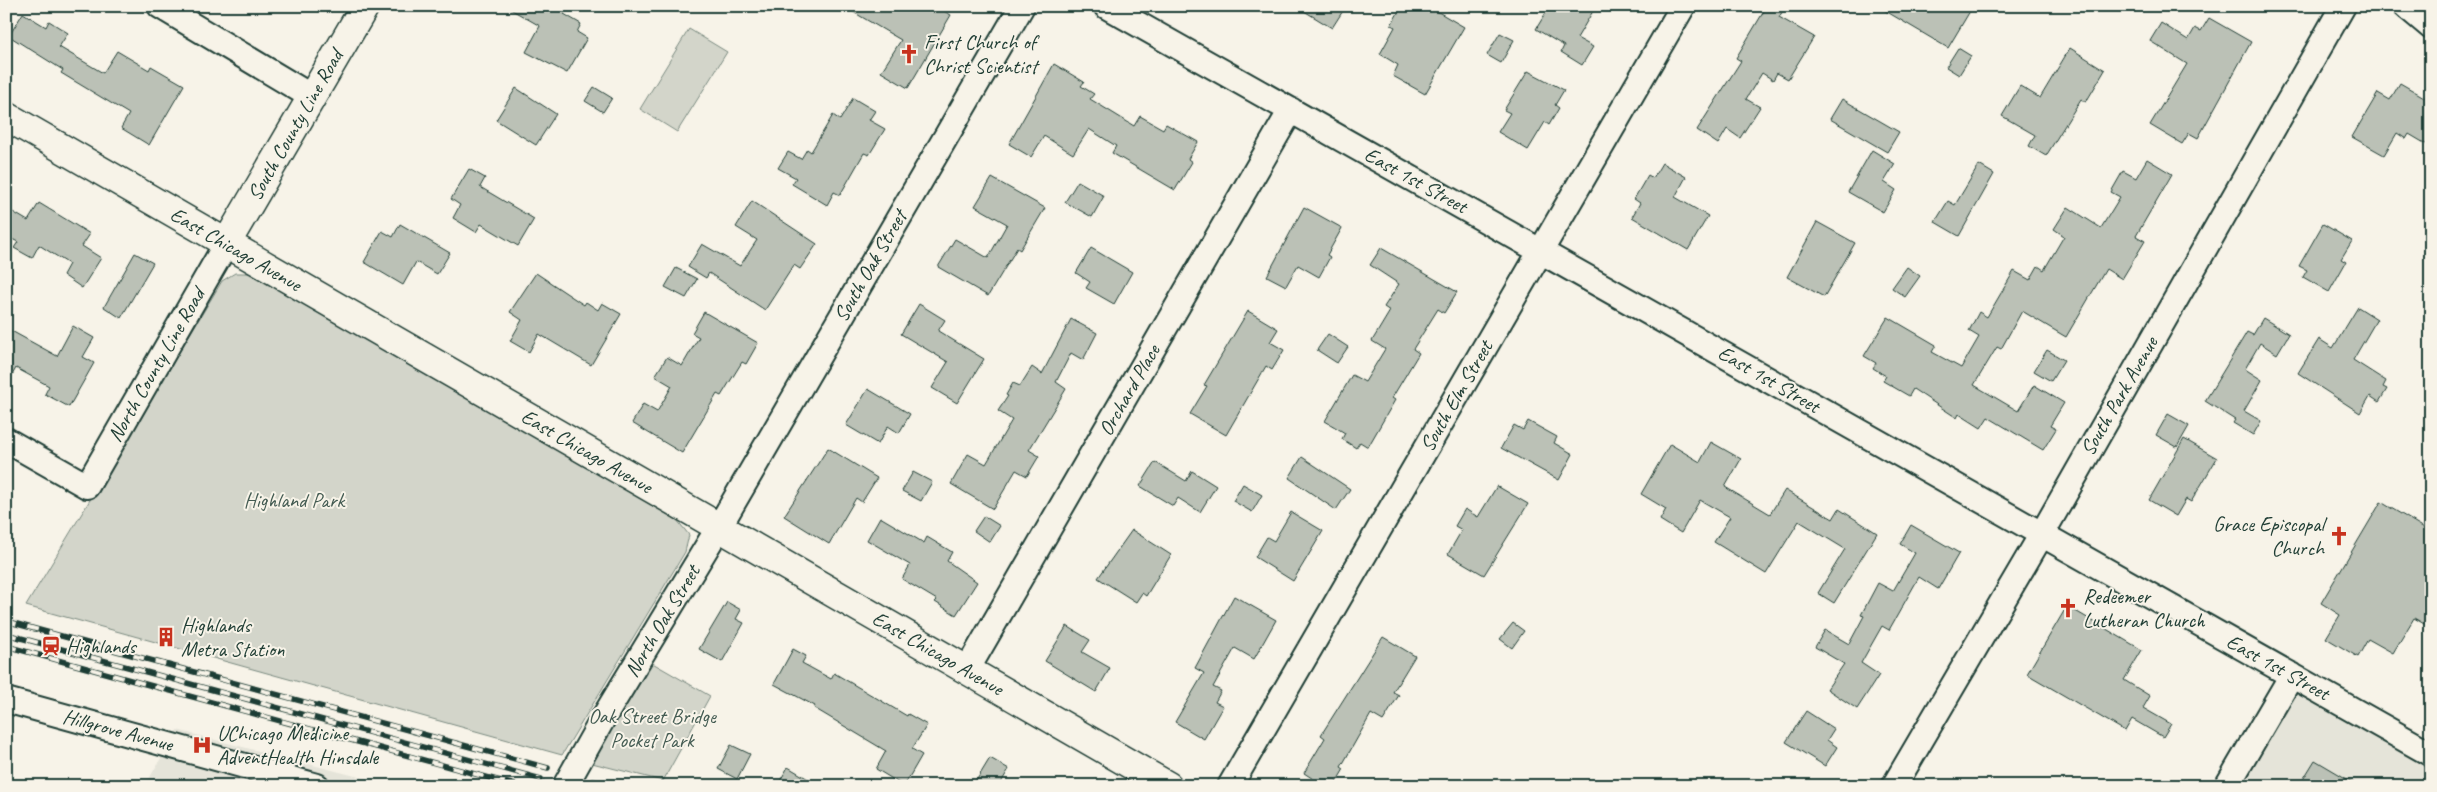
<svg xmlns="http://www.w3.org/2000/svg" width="2437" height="792" viewBox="0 0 2437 792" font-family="Caveat,sans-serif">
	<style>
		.built { fill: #e5e4d9 }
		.green { fill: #d3d5ca; stroke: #79897f }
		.building { fill: #bbc1b6; stroke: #1f3d34 }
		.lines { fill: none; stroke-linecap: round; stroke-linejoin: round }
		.minor-casing { stroke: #1f3d34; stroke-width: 28 }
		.major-casing { stroke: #1f3d34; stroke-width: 31 }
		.minor { stroke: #f7f3e8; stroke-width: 24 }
		.major { stroke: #f7f3e8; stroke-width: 28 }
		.rail-casing { stroke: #1f3d34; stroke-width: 5.5 }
		.rail { stroke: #f7f3e8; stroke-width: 4; stroke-dasharray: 11; stroke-linecap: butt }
		.minor-bridge-casing { stroke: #1f3d34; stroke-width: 28; stroke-linecap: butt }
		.minor-bridge { stroke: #f7f3e8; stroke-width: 24 }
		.labels { text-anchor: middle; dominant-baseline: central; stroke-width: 4; stroke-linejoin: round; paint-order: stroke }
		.poi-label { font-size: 21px; fill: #1f3d34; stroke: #f7f3e8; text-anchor: start }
		.street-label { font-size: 21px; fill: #1f3d34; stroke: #f7f3e8 }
		.park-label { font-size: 21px; fill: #435b52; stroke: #f7f3e8 }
	</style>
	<rect width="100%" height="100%" fill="#f7f3e8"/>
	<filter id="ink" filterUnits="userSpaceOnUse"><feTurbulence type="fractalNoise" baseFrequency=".02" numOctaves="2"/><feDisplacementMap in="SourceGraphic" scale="10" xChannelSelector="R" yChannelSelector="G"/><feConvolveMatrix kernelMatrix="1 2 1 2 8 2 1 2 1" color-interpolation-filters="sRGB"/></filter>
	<g filter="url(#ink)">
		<!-- built -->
		<path class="built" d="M2295,685L2431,763V786H2237Z
			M177,730L394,786H145Z"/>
		<!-- green -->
		<path class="green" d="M689,29L727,52L677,132L640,109Z
			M235,273H249L677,520L689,535L685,552L562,755L26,606L222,281Z
			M649,661L710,696L663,781L592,763Z"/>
		<!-- building -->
		<path class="building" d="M505,6H569L564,14L581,24L577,32L587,38L567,73L526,52L540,26Z
			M843,6H935L951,15L908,88L881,72L901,40Z
			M1296,6H1346L1332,28Z
			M1402,6H1428L1464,27L1425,94L1393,76L1398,65L1380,54L1395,27L1391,25Z
			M1550,6H1596L1577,38L1593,47L1582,65L1561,52L1564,46L1536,29Z
			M1767,6H1786L1779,17L1814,37L1788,79L1777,73L1773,80L1762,73L1746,99L1760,107L1740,138L1727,129L1718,144L1697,130L1741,61L1736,58Z
			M1877,6H1973L1948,48Z
			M23,13L46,27L49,21L68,33L59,47L103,73L117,51L149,70L151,66L184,85L149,145L121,128L129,114L61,73L63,70L9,36Z
			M2209,18L2251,42L2198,138L2189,133L2182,144L2150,125L2187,64L2150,41L2161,23L2188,40L2195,28L2201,31Z
			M1500,33L1514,40L1501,63L1487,55Z
			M1958,48L1971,56L1959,75L1946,67Z
			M2070,48L2105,70L2086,102L2081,99L2046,156L2029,146L2035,135L2002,116L2020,86L2040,98Z
			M1054,64L1084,82L1081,86L1094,94L1090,99L1134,126L1140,116L1163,129L1166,124L1198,142L1188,159L1192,162L1175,190L1112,153L1116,146L1089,129L1073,154L1044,136L1031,157L1009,144Z
			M1528,71L1564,90L1555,105L1559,108L1549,125L1545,122L1528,150L1498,132L1510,113L1504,110Z
			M2400,83L2431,101V147L2409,134L2406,139L2397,133L2384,155L2352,137L2378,93L2390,100Z
			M594,87L612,98L603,112L585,101Z
			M516,88L556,114L536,145L496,120Z
			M853,98L875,111L869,120L885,129L869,155L864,153L840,195L834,192L827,205L792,184L796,178L778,168L788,152L801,159L807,149L811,152L833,115L840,120Z
			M1842,99L1899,132L1887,152L1830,119Z
			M1872,150L1895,164L1884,182L1896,190L1883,212L1848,192Z
			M2147,159L2172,174L2136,236L2145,241L2122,279L2106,269L2066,337L2022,311L2001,349L1997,347L1974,385L2018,411L2034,385L2064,403L2050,426L2056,429L2043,450L1988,417L1981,428L1959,414L1957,418L1913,389L1909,396L1883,381L1886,376L1873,368L1876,363L1864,356L1888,317L1936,345L1932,352L1961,368L1979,337L1969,331L1979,312L1987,317L2014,271L2030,280L2038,266L2044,270L2064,236L2054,229L2068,207L2101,228L2120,197L2111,192L2123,171L2136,178Z
			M1662,163L1686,177L1675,197L1708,216L1688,250L1632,217L1640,203L1634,199L1648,175L1653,178Z
			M1979,165L1994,174L1959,236L1935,222L1948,201L1955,205Z
			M469,169L485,178L480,187L534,219L518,246L481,224L476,232L453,218L460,205L451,199Z
			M992,178L1045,208L1020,250L1017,248L988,296L938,267L955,239L988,258L1007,224L975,206Z
			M1078,181L1104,196L1092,217L1065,202Z
			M752,201L817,244L800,269L794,265L765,310L709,273L706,278L688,267L702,244L740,266L757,240L736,227Z
			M39,203L90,234L82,246L101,258L82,288L63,275L69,264L39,245L32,258L14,248L18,242L6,236V208L28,221Z
			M1304,207L1342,228L1327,255L1330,257L1319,277L1298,265L1286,286L1267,276Z
			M1817,222L1855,243L1824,297L1787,277Z
			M400,224L450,253L437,274L416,262L403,285L364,262L382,231L393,237Z
			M2323,224L2352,241L2341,259L2346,262L2329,292L2303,277L2307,270L2299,266Z
			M1091,248L1132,272L1114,304L1086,288L1090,282L1076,273Z
			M1381,248L1457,292L1444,313L1438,309L1413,349L1419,353L1392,398L1395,400L1368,447L1360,442L1356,448L1342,439L1345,433L1325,421L1352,375L1365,382L1385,349L1372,341L1390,311L1384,307L1399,284L1370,265Z
			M135,253L153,263L121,318L104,307Z
			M1907,267L1920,276L1905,297L1892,288Z
			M676,268L697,279L686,298L665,287Z
			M536,273L584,305L586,302L598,310L602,303L621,314L591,365L539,334L529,352L510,341L522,320L510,312Z
			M919,304L945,320L938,331L984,359L957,403L932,388L948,362L901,334Z
			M2358,307L2377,319L2353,360L2386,381L2383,387L2387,389L2379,402L2370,396L2360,413L2298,373L2319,339L2333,348Z
			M1248,311L1278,329L1270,342L1284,350L1272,370L1266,366L1226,435L1190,414L1207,386L1204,385Z
			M704,312L758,343L746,364L742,362L721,396L717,394L682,453L632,423L643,404L657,412L672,386L655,376L667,357L682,366L699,337L692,333Z
			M2263,318L2289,334L2277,354L2260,343L2245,369L2262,380L2244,411L2261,421L2253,435L2233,423L2235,420L2205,401L2247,332L2253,335Z
			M1071,319L1097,333L1083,360L1071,353L1056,382L1066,389L1029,450L1039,456L1027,476L1016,470L993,509L951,484L968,454L986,464L1012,420L998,411L1008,396L1006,395L1013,383L1020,386L1032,367L1042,374Z
			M73,326L94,338L83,357L94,363L69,407L45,394L49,386L16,368L6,386V328L57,356Z
			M1328,334L1348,347L1337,363L1317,350Z
			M2047,350L2064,360L2051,381L2034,371Z
			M868,389L910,414L899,433L888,426L878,444L846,425Z
			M2168,414L2189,426L2177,447L2156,435Z
			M1528,421L1557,437L1554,443L1573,454L1559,480L1501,448L1514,425L1523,430Z
			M2184,439L2217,458L2191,502L2186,499L2176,516L2149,500Z
			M1711,442L1741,459L1725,487L1770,514L1785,490L1833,519L1839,509L1877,533L1834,603L1818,593L1845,549L1799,521L1766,574L1714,542L1730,517L1700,500L1681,533L1660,520L1666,509L1641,494L1670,444L1700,462Z
			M828,448L877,478L862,502L856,498L829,544L784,516Z
			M1302,457L1350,489L1336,510L1289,478Z
			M1155,462L1186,481L1192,471L1216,486L1200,512L1178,498L1173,506L1140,486Z
			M913,472L932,482L921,501L902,491Z
			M1243,484L1262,495L1252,512L1233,501Z
			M1497,486L1528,504L1484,575L1448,554L1462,530L1455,526L1465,509L1478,517Z
			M2381,502L2431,532V628L2414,618L2393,653L2368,639L2358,657L2326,638L2340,615L2321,603Z
			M1291,512L1323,531L1293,581L1255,557L1267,537L1274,541Z
			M984,516L1000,526L990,542L974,531Z
			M880,517L924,543L927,537L952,552L947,561L977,582L956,615L935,602L937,600L902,579L910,565L867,540Z
			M1911,525L1959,553L1938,589L1919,577L1889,630L1882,626L1861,663L1879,675L1857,709L1827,689L1844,664L1815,647L1825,630L1849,644L1864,616L1861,615L1878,583L1893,591L1915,553L1900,544Z
			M1132,530L1171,555L1146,596L1142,593L1136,602L1098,578Z
			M1234,596L1276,620L1254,659L1235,648L1213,687L1221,691L1215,702L1223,706L1204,739L1175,722L1204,673L1195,668Z
			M727,602L741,610L736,619L744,623L722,662L699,649Z
			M2067,606L2142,650L2124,680L2150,696L2143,708L2171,724L2163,737L2132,719L2125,731L2027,674Z
			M1513,623L1524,631L1512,648L1500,639Z
			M1067,626L1090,640L1082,652L1110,668L1096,692L1045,661Z
			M1383,637L1415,656L1393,692L1399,695L1383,721L1371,714L1341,767L1344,769L1334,786H1324L1304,773L1325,738L1321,735Z
			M793,649L806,656L802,663L831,679L834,673L907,716L908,714L927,725L912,749L922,755L904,786L876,769L886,751L814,708L815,706L774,684Z
			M1806,711L1834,729L1827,740L1837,747L1825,766L1786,742Z
			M731,745L750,754L737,779L718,769Z
			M990,758L1009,769L999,786H973Z
			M2315,760L2359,786H2299Z
			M788,767L820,786H777Z"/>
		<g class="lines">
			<defs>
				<path id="minor" d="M160,6L312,97
					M1106,6L2431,754
					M2406,6L2431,27
					M6,440L87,486L226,244
					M967,670L1291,110
					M6,700L317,786
					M605,715L719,527L1022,6
					M1230,786L1683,6
					M1894,786L2042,534L2343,6
					M2227,786L2292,675"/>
				<path id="major" d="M6,116L1168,786
					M226,244L365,6"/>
			</defs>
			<!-- minor casing -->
			<use href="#minor" class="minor-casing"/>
			<!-- major casing -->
			<use href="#major" class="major-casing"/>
			<!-- minor -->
			<use href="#minor" class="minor"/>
			<!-- major -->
			<use href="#major" class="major"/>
			<defs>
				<path id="rail" d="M6,621L548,768
					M6,634L541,779
					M6,646L519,786
					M593,781L613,786"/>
			</defs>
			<!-- rail casing -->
			<use href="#rail" class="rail-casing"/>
			<!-- rail -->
			<use href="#rail" class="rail"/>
			<defs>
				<path id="minor-bridge" d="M565,786L605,715"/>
			</defs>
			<!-- minor-bridge casing -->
			<use href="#minor-bridge" class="minor-bridge-casing"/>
			<!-- minor-bridge -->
			<use href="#minor-bridge" class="minor-bridge"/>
		</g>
	</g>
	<!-- icons -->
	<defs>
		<symbol id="church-bare" viewBox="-9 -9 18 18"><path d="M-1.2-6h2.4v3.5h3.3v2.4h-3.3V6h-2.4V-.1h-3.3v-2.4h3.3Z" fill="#c8321e" stroke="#f7f3e8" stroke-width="2.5" paint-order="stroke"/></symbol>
		<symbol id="building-bare" viewBox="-9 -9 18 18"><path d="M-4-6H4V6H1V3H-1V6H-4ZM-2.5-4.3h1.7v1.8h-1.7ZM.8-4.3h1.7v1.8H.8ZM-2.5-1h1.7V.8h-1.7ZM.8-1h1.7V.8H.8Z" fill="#c8321e" stroke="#f7f3e8" stroke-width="2.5" paint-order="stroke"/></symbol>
		<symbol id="station-bare" viewBox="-9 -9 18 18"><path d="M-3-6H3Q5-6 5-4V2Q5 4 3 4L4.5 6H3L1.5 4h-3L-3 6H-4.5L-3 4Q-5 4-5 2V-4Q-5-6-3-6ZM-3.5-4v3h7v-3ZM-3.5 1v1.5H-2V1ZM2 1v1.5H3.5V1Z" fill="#c8321e" stroke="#f7f3e8" stroke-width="2.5" paint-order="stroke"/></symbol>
		<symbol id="hospital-bare" viewBox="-9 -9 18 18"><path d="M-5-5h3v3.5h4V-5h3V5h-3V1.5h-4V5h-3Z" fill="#c8321e" stroke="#f7f3e8" stroke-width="2.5" paint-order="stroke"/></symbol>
	</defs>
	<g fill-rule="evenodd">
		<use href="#church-bare" x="895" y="40" width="28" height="28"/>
		<use href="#church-bare" x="2325" y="522" width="28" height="28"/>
		<use href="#church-bare" x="2054" y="594" width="28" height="28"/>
		<use href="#building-bare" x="152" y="623" width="28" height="28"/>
		<use href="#station-bare" x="37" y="632" width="28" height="28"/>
		<use href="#hospital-bare" x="188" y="731" width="28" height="28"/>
	</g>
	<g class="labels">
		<!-- poi labels -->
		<g class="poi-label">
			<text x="924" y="42">First Church of<tspan x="924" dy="24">Christ Scientist</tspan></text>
			<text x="2324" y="524" text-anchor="end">Grace Episcopal<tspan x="2324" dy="24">Church</tspan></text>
			<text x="2083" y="596">Redeemer<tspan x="2083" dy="24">Lutheran Church</tspan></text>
			<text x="181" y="625">Highlands<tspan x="181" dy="24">Metra Station</tspan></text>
			<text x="66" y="646">Highlands</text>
			<text x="217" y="733">UChicago Medicine<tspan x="217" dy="24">AdventHealth Hinsdale</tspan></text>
		</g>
		<!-- street labels -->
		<g class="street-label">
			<text transform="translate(295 125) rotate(-60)">South County Line Road</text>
			<text transform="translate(1416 180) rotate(29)">East 1st Street</text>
			<text transform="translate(236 249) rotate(30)">East Chicago Avenue</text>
			<text transform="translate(870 266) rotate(-60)">South Oak Street</text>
			<text transform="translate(156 365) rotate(-60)">North County Line Road</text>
			<text transform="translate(1769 379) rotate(30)">East 1st Street</text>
			<text transform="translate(1129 390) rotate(-60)">Orchard Place</text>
			<text transform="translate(1456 396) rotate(-60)">South Elm Street</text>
			<text transform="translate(2119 396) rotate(-60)">South Park Avenue</text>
			<text transform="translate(587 451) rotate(30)">East Chicago Avenue</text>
			<text transform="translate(662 621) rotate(-59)">North Oak Street</text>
			<text transform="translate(938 653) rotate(30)">East Chicago Avenue</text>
			<text transform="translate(2278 667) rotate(29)">East 1st Street</text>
			<text transform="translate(118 730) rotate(15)">Hillgrove Avenue</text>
		</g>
		<!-- park labels -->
		<g class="park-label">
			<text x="294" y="500">Highland Park</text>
			<text x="652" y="716">Oak Street Bridge<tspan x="652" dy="24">Pocket Park</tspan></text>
		</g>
	</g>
	<!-- margin -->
	<rect width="2437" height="792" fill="none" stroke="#f7f3e8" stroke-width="25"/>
	<rect x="12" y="12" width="2412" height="767" fill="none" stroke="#1f3d34" stroke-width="2" filter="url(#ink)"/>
</svg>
